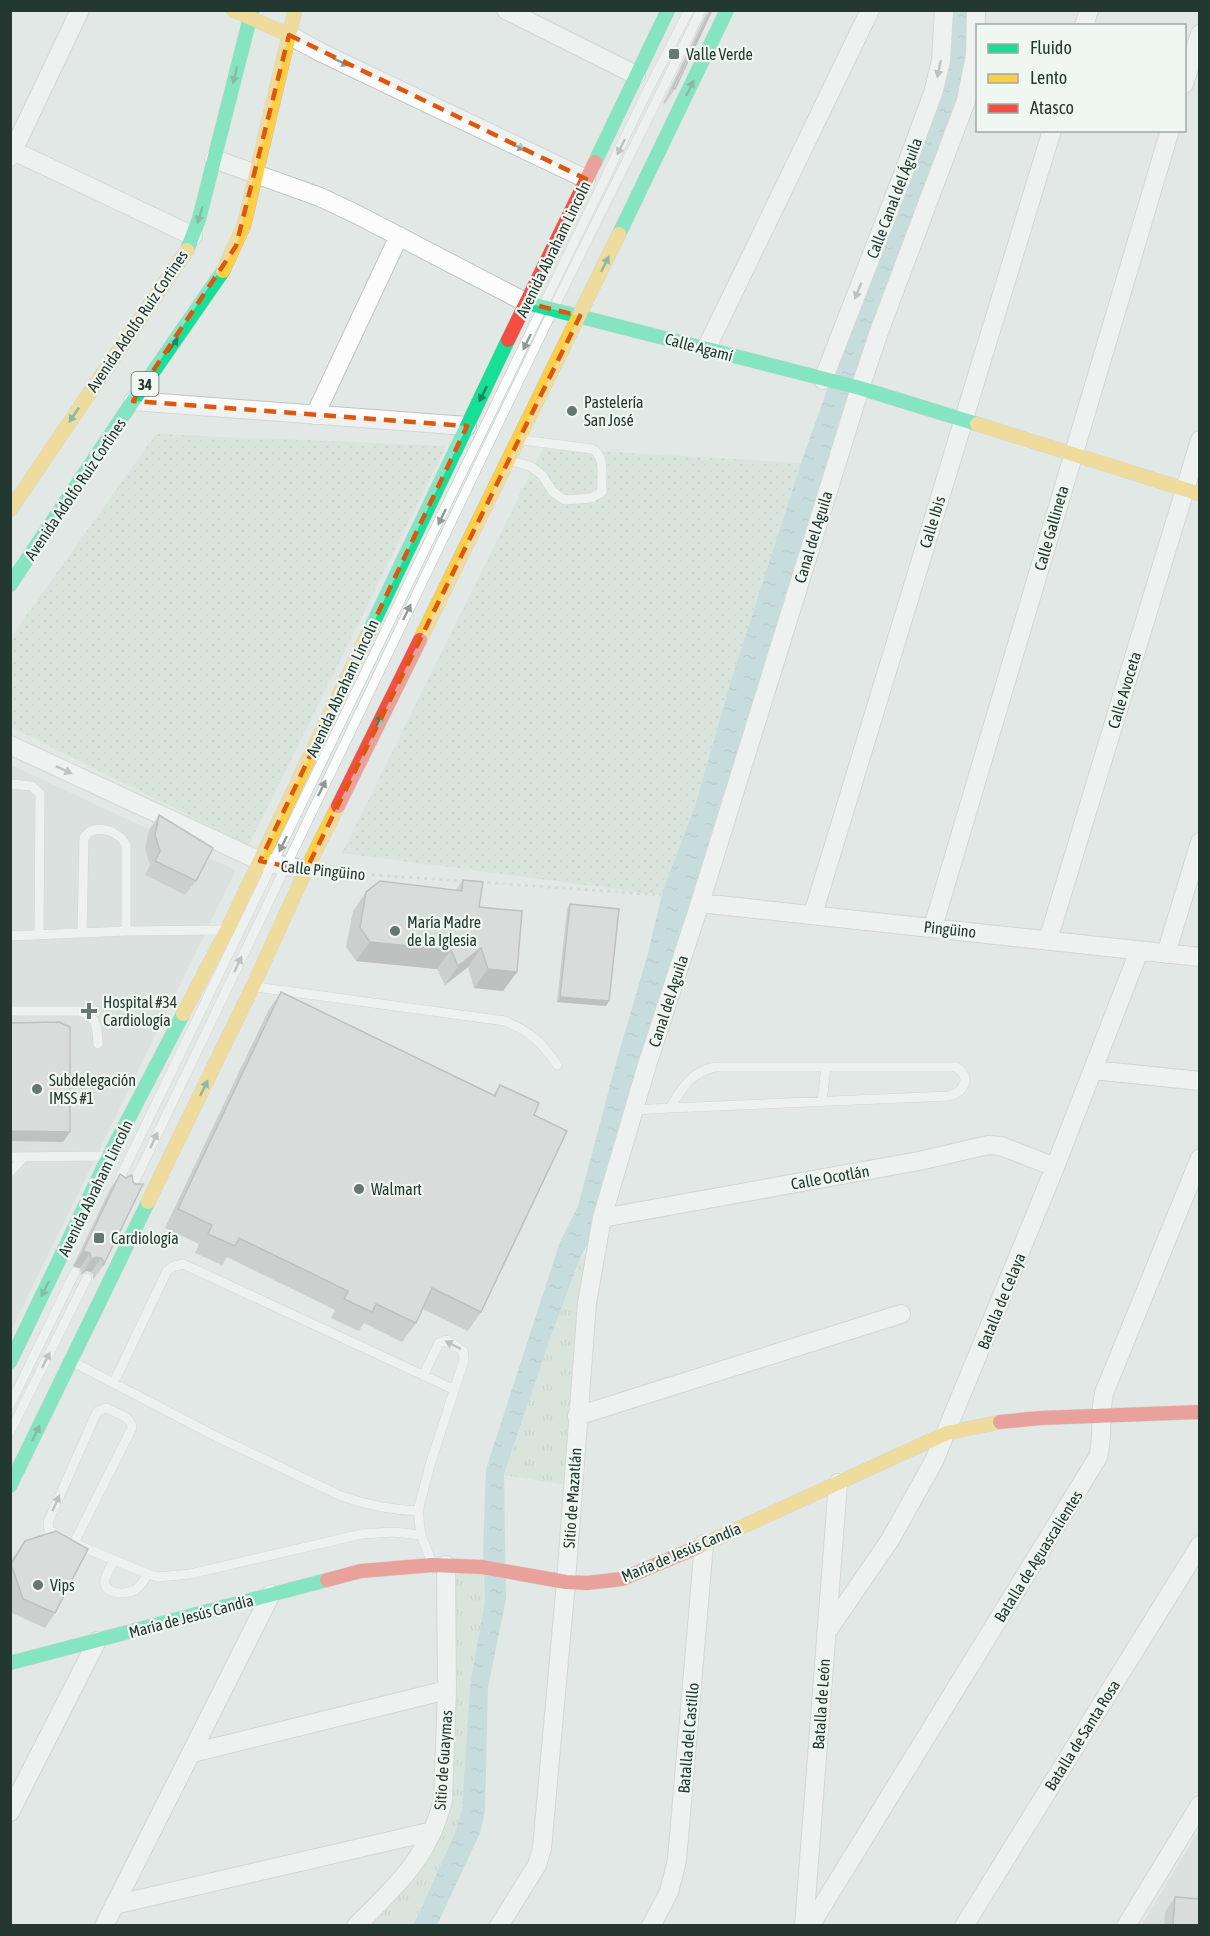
<svg xmlns="http://www.w3.org/2000/svg" width="1210" height="1936" viewBox="0 0 1210 1936" font-family="'Asap Condensed',sans-serif">
	<style>
		.built { fill: #d1d9d5 }
		.grass { fill: url(#grass-dots) }
		.park { fill: url(#park-tufts) }
		.water { fill: url(#water-ripples) }
		.lines { fill: none; stroke-linecap: round; stroke-linejoin: round }
		.lane-casing { stroke: #bfc5c2; stroke-width: 10 }
		.street-casing { stroke: #bfc5c2; stroke-width: 20 }
		.fast-casing { stroke: #bfc5c2; stroke-width: 15 }
		.slow-casing { stroke: #bfc5c2; stroke-width: 15 }
		.jam-casing { stroke: #bfc5c2; stroke-width: 15 }
		.path { stroke: #c0c8c4; stroke-width: 3; stroke-dasharray: 3 4.5; stroke-linecap: butt }
		.lane { stroke: #fbfcfb; stroke-width: 9 }
		.street { stroke: #fbfcfb; stroke-width: 18 }
		.fast { stroke: #16e098; stroke-width: 14 }
		.slow { stroke: #ffcf43; stroke-width: 14 }
		.jam { stroke: #f24e42; stroke-width: 14 }
		.wall { fill: #b0b4b2 }
		.shaded-wall { fill: #909291 }
		.building { fill: #cdd1cf; stroke: #909291; stroke-width: 1.5 }
		.oneway { fill: #8f9a96 }
		.oneway2 { fill: #1d845f }
		.marked { fill: none; stroke: #de570e; stroke-width: 4.5; stroke-dasharray: 12 8; stroke-linejoin: round }
		.poi-dot { fill: #667670; stroke: #f0f7f3; stroke-width: 2 }
		.labels { text-anchor: middle; dominant-baseline: central; stroke-width: 4.5; stroke-linejoin: round; paint-order: stroke }
		.shield { fill: #f0f7f3; stroke: #60716b; stroke-width: 1.5 }
		.shield-label { font-size: 15px; font-weight: bold; fill: #233831 }
		.poi-label { font-size: 16px; fill: #233831; stroke: #f0f7f3; text-anchor: start }
		.street-label { font-size: 16px; fill: #233831; stroke: #f0f7f3 }
	</style>
	<defs>
		<pattern id="grass-dots" width="8" height="8" patternUnits="userSpaceOnUse" patternTransform="scale(1.5)"><rect width="8" height="8" fill="#cde0d1"/><path d="M2 2h.1M6 6h.1" fill="none" stroke="#b0c1b4" stroke-width="1.8" stroke-linecap="round"/></pattern>
		<pattern id="park-tufts" width="24" height="20" patternUnits="userSpaceOnUse" patternTransform="scale(1.5)"><rect width="24" height="20" fill="#cde0d1"/><path d="M3 7l-1-3M5 7V3M7 7l1-3M15 17l-1-3M17 17v-4M19 17l1-3" fill="none" stroke="#b0c1b4"/></pattern>
		<pattern id="water-ripples" width="26" height="14" patternUnits="userSpaceOnUse" patternTransform="scale(1.5)"><rect width="26" height="14" fill="#a6cfd2"/><path d="M2 4q2-2 4 0t4 0M15 11q2-2 4 0t4 0" fill="none" stroke="#8fb2b5"/></pattern>
	</defs>
	<rect width="100%" height="100%" fill="#e2e8e5"/>
	<!-- built -->
	<path class="built" d="M11,765L236,870L11,1331Z
		M1199,1830V1925H1142Z"/>
	<!-- grass -->
	<path class="grass" d="M156,434L446,446L249,845L11,727V637Z
		M543,448L801,463L731,681L695,806L661,895L342,853Z"/>
	<!-- park -->
	<path class="park" d="M594,1255L573,1486L504,1475L551,1336L582,1256Z
		M446,1565L482,1567L485,1600L470,1686L462,1810L456,1831L413,1925L356,1926L439,1818Z"/>
	<!-- water -->
	<path class="water" d="M944,11H976L975,55L880,329L602,1218L581,1256L551,1336L504,1474L506,1599L488,1687L485,1811L480,1833L437,1925L413,1926L456,1831L462,1810L470,1686L485,1600L483,1553L486,1469L560,1242L578,1206L616,1063L648,953L663,890L695,806L731,681L801,463L933,93Z"/>
	<g class="lines">
		<defs>
			<path id="lane" d="M511,461L530,466L542,475L553,492L565,500L591,498L602,492C601,477 606,456 592,449L522,440
				M10,784L32,786L40,794L39,934
				M126,931L225,930
				M10,936L126,931V845C118,830 93,822 84,838L82,932
				M256,987L505,1021C530,1032 542,1042 557,1065
				M10,1011H79C98,1017 97,1027 98,1044
				M822,1102L826,1067
				M634,1110L670,1108L949,1096C964,1093 972,1076 956,1067H715C691,1072 682,1088 670,1108
				M10,1157L107,1156
				M10,1172L24,1157
				M117,1184L646,94L689,10
				M129,1193C269,899 409,605 552,312C601,211 652,112 701,10
				M73,1362L215,1436L341,1496C367,1505 391,1510 418,1511
				M423,1376L439,1343L447,1340L463,1351L464,1360L430,1465L418,1511L421,1535L432,1563
				M114,1382L167,1271L174,1266L183,1264L453,1389
				M10,1405L75,1272
				M10,1432L87,1278
				M63,1538L49,1530L48,1522L96,1414L98,1411L106,1408C116,1413 131,1416 132,1428L74,1543
				M78,1545L148,1574L158,1577L190,1574L362,1534L393,1532L421,1535
				M114,1560C111,1566 107,1573 105,1579C102,1595 126,1595 135,1590C141,1586 144,1580 148,1574"/>
			<path id="street" d="M506,10L636,75
				M1084,26L1089,10
				M289,35L320,52L586,179
				M1184,84L1200,34
				M14,151L193,236
				M10,157L80,10
				M214,159L320,197L356,214L527,303
				M706,349L870,10
				M823,380L902,177L933,93L941,61L944,10
				M133,401L467,426
				M315,415L399,236
				M10,745L260,861L306,870
				M700,903L1200,957
				M813,914L1052,130
				M933,927L1170,130
				M1048,940L1200,440
				M1166,954L1200,842
				M1094,1070L1200,1081
				M602,1218L919,1161L988,1145L1001,1146L1055,1167
				M577,1416L901,1314
				M826,1633L890,1540L934,1461L1055,1167L1139,951
				M192,1753L447,1690
				M10,1812L97,1641
				M114,1905L433,1831
				M104,1926L271,1594
				M356,1926C396,1886 429,1857 443,1800L447,1690L446,1565
				M499,1926L537,1865L542,1848L566,1582L587,1303L602,1218L647,1065L700,903L860,388L880,329L966,101L975,55L976,10
				M651,1926L669,1892L677,1860L704,1544
				M804,1926L838,1483
				M810,1926L1098,1457C1104,1435 1099,1415 1104,1393L1200,1158
				M964,1926L1200,1545
				M1126,1926L1200,1805"/>
			<path id="fast" d="M595,162L668,10
				M619,234L727,10
				M187,250L199,219L252,10
				M527,303L860,388L977,424
				M10,585L133,401L223,271
				M367,636L508,340
				M10,1362L109,1156L183,1014
				M10,1486L148,1202
				M10,1663L327,1580"/>
			<path id="slow" d="M233,10L289,35
				M223,271L244,225L295,10
				M977,424L1200,494
				M10,510L187,250
				M420,640L619,234
				M183,1014L227,930L367,636
				M148,1202L253,986L306,870L338,806
				M698,1547L947,1433L1000,1422"/>
			<path id="jam" d="M508,340L595,162
				M338,806L420,640
				M1000,1422L1040,1418L1200,1412
				M327,1580L361,1571L433,1565L482,1567L566,1582L587,1583L622,1579L698,1547"/>
		</defs>
		<!-- lane casing -->
		<use href="#lane" class="lane-casing"/>
		<!-- street casing -->
		<use href="#street" class="street-casing"/>
		<!-- fast casing -->
		<use href="#fast" class="fast-casing"/>
		<!-- slow casing -->
		<use href="#slow" class="slow-casing"/>
		<!-- jam casing -->
		<use href="#jam" class="jam-casing"/>
		<!-- path -->
		<path class="path" d="M327,872L464,881
			M480,882L661,895"/>
		<!-- lane -->
		<use href="#lane" class="lane"/>
		<!-- street -->
		<use href="#street" class="street"/>
		<!-- fast -->
		<use href="#fast" class="fast"/>
		<!-- slow -->
		<use href="#slow" class="slow"/>
		<!-- jam -->
		<use href="#jam" class="jam"/>
	</g>
	<!-- wall -->
	<path class="wall" d="M710,10H712L675,89L665,104L663,103L705,16Z
		M159,815L196,881L185,895L145,875L150,865L145,849L149,830Z
		M463,880L517,972L503,991L474,988L468,967L445,985L437,969L356,961L346,947L353,911L366,892L456,890Z
		M570,904L609,1001L606,1006L557,1002L567,909Z
		M281,992L493,1095L500,1085L534,1115L481,1312L468,1331L423,1309L416,1323L402,1342L364,1323L359,1331L331,1318L335,1310L227,1257L222,1265L195,1253L199,1244L165,1228L268,1011Z
		M120,1174L103,1266L93,1280V1275L91,1272L86,1271L81,1275L80,1268L73,1266L110,1189Z
		M25,1541L55,1613L45,1628L12,1613L10,1607V1562Z
		M1200,1884V1926H1164L1165,1912L1175,1897L1197,1899Z"/>
	<!-- shaded-wall -->
	<path class="shaded-wall" d="M370,942L451,950L437,969L356,961Z
		M481,948L468,967L445,985L458,966Z
		M488,969L517,972L503,991L474,988Z
		M560,997L609,1001L606,1006L557,1002Z
		M10,1131L70,1132L63,1142L10,1141Z
		M83,1251L90,1253L80,1268L73,1266Z
		M96,1257L101,1258L91,1272L86,1271L81,1275L91,1260Z"/>
	<!-- building -->
	<path class="building" d="M711,10H712L675,89L673,88Z
		M159,815L213,848L196,881L155,861L160,851L155,835Z
		M463,880L483,882L479,907L522,911L517,972L488,969L481,948L458,966L451,950L370,942L360,928L366,892L380,881L462,891Z
		M570,904L619,909L609,1001L560,997Z
		M281,992L495,1096L500,1085L539,1103L534,1115L567,1131L481,1312L432,1288L416,1323L376,1304L372,1312L344,1299L348,1291L239,1238L235,1246L208,1234L212,1225L178,1209Z
		M59,1022L70,1027V1132L10,1131V1023Z
		M120,1174L126,1178L132,1175L133,1182L136,1184H143L103,1266V1260L101,1258L96,1257L91,1260L90,1253L83,1251Z
		M56,1531L88,1549L55,1613L23,1599L11,1564L25,1541Z
		M1175,1897L1200,1899V1926H1173Z"/>
	<!-- one-way arrows -->
	<defs><path id="oneway-solid" d="M-6-.8H1V-3.2L6.5 0L1 3.2V.8H-6Z" transform="scale(1.5)"/></defs>
	<g class="oneway">
		<use href="#oneway-solid" transform="translate(341 62) rotate(25)"/>
		<use href="#oneway-solid" transform="translate(939 69) rotate(102)"/>
		<use href="#oneway-solid" transform="translate(517 146) rotate(25)"/>
		<use href="#oneway-solid" transform="translate(621 147) rotate(116)"/>
		<use href="#oneway-solid" transform="translate(858 291) rotate(112)"/>
		<use href="#oneway-solid" transform="translate(527 342) rotate(116)"/>
		<use href="#oneway-solid" transform="translate(442 517) rotate(116)"/>
		<use href="#oneway-solid" transform="translate(407 612) rotate(-64)"/>
		<use href="#oneway-solid" transform="translate(64 770) rotate(25)"/>
		<use href="#oneway-solid" transform="translate(322 788) rotate(-64)"/>
		<use href="#oneway-solid" transform="translate(283 844) rotate(116)"/>
		<use href="#oneway-solid" transform="translate(238 964) rotate(-65)"/>
		<use href="#oneway-solid" transform="translate(154 1140) rotate(-65)"/>
		<use href="#oneway-solid" transform="translate(453 1345) rotate(-153)"/>
		<use href="#oneway-solid" transform="translate(46 1360) rotate(-63)"/>
		<use href="#oneway-solid" transform="translate(56 1503) rotate(-66)"/>
	</g>
	<g class="oneway2">
		<use href="#oneway-solid" transform="translate(235 75) rotate(104)"/>
		<use href="#oneway-solid" transform="translate(690 88) rotate(-64)"/>
		<use href="#oneway-solid" transform="translate(200 215) rotate(106)"/>
		<use href="#oneway-solid" transform="translate(605 264) rotate(-64)"/>
		<use href="#oneway-solid" transform="translate(173 345) rotate(-55)"/>
		<use href="#oneway-solid" transform="translate(483 394) rotate(116)"/>
		<use href="#oneway-solid" transform="translate(74 415) rotate(124)"/>
		<use href="#oneway-solid" transform="translate(379 722) rotate(-64)"/>
		<use href="#oneway-solid" transform="translate(204 1088) rotate(-64)"/>
		<use href="#oneway-solid" transform="translate(45 1289) rotate(116)"/>
		<use href="#oneway-solid" transform="translate(36 1433) rotate(-64)"/>
	</g>
	<!-- marked area -->
	<path d="M0 0H1210V1936H0ZM289,35L586,179L527,303L580,316L306,870L260,861L467,426L133,401L236,246Z" fill="#e2e8e5" fill-opacity=".55" fill-rule="evenodd"/>
	<path class="marked" d="M289,35L586,179L527,303L580,316L306,870L260,861L467,426L133,401L236,246Z"/>
	<!-- markers -->
	<g class="poi-dot">
		<rect x="668" y="48" width="12" height="12" rx="3"/>
		<circle cx="572" cy="411" r="6"/>
		<circle cx="395" cy="931" r="6"/>
		<path d="M86 1002h6v6h6v6h-6v6h-6v-6h-6v-6h6z"/>
		<circle cx="37" cy="1089" r="6"/>
		<circle cx="359" cy="1189" r="6"/>
		<rect x="93" y="1232" width="12" height="12" rx="3"/>
		<circle cx="38" cy="1585" r="6"/>
	</g>
	<g class="labels">
		<!-- shield labels -->
		<rect class="shield" x="131.5" y="372" width="27" height="24" rx="4.5"/>
		<g class="shield-label">
			<text x="145" y="384">34</text>
		</g>
		<!-- poi labels -->
		<g class="poi-label">
			<text x="686" y="54">Valle Verde</text>
			<text x="584" y="402">Pastelería<tspan x="584" dy="18">San José</tspan></text>
			<text x="407" y="922">María Madre<tspan x="407" dy="18">de la Iglesia</tspan></text>
			<text x="103" y="1002">Hospital #34<tspan x="103" dy="18">Cardiología</tspan></text>
			<text x="49" y="1080">Subdelegación<tspan x="49" dy="18">IMSS #1</tspan></text>
			<text x="371" y="1189">Walmart</text>
			<text x="111" y="1238">Cardiología</text>
			<text x="50" y="1585">Vips</text>
		</g>
		<!-- street labels -->
		<g class="street-label">
			<text transform="translate(894 198) rotate(-69)">Calle Canal del Águila</text>
			<text transform="translate(553 249) rotate(-64)">Avenida Abraham Lincoln</text>
			<text transform="translate(137 321) rotate(-56)">Avenida Adolfo Ruíz Cortines</text>
			<text transform="translate(699 347) rotate(15)">Calle Agamí</text>
			<text transform="translate(75 489) rotate(-56)">Avenida Adolfo Ruíz Cortínes</text>
			<text transform="translate(932 522) rotate(-73)">Calle Ibis</text>
			<text transform="translate(1051 528) rotate(-74)">Calle Gallineta</text>
			<text transform="translate(813 537) rotate(-73)">Canal del Aguila</text>
			<text transform="translate(342 688) rotate(-65)">Avenida Abraham Lincoln</text>
			<text transform="translate(1124 690) rotate(-73)">Calle Avoceta</text>
			<text transform="translate(323 870) rotate(6)">Calle Pingüino</text>
			<text transform="translate(950 929) rotate(6)">Pingüino</text>
			<text transform="translate(668 1001) rotate(-72)">Canal del Aguila</text>
			<text transform="translate(830 1177) rotate(-10)">Calle Ocotlán</text>
			<text transform="translate(95 1188) rotate(-64)">Avenida Abraham Lincoln</text>
			<text transform="translate(1001 1301) rotate(-68)">Batalla de Celaya</text>
			<text transform="translate(572 1498) rotate(-86)">Sitio de Mazatlán</text>
			<text transform="translate(681 1552) rotate(-23)">María de Jesús Candía</text>
			<text transform="translate(1038 1556) rotate(-58)">Batalla de Aguascalientes</text>
			<text transform="translate(191 1616) rotate(-15)">María de Jesús Candía</text>
			<text transform="translate(821 1704) rotate(-86)">Batalla de León</text>
			<text transform="translate(1082 1735) rotate(-58)">Batalla de Santa Rosa</text>
			<text transform="translate(688 1738) rotate(-85)">Batalla del Castillo</text>
			<text transform="translate(443 1760) rotate(-86)">Sitio de Guaymas</text>
		</g>
	</g>
	<!-- border -->
	<rect width="1210" height="1936" fill="none" stroke="#233831" stroke-width="24"/>
	<!-- legend -->
	<rect x="976" y="24" width="210" height="108" fill="#f0f7f3" stroke="#9eaba5" stroke-width="1.5"/>
	<rect x="988" y="44" width="30" height="9" fill="#16e098" stroke="#9eaba5" stroke-width="1.5"/>
	<text x="1030" y="54" font-size="18" fill="#233831">Fluido</text>
	<rect x="988" y="74" width="30" height="9" fill="#ffcf43" stroke="#9eaba5" stroke-width="1.5"/>
	<text x="1030" y="84" font-size="18" fill="#233831">Lento</text>
	<rect x="988" y="104" width="30" height="9" fill="#f24e42" stroke="#9eaba5" stroke-width="1.5"/>
	<text x="1030" y="114" font-size="18" fill="#233831">Atasco</text>
</svg>
